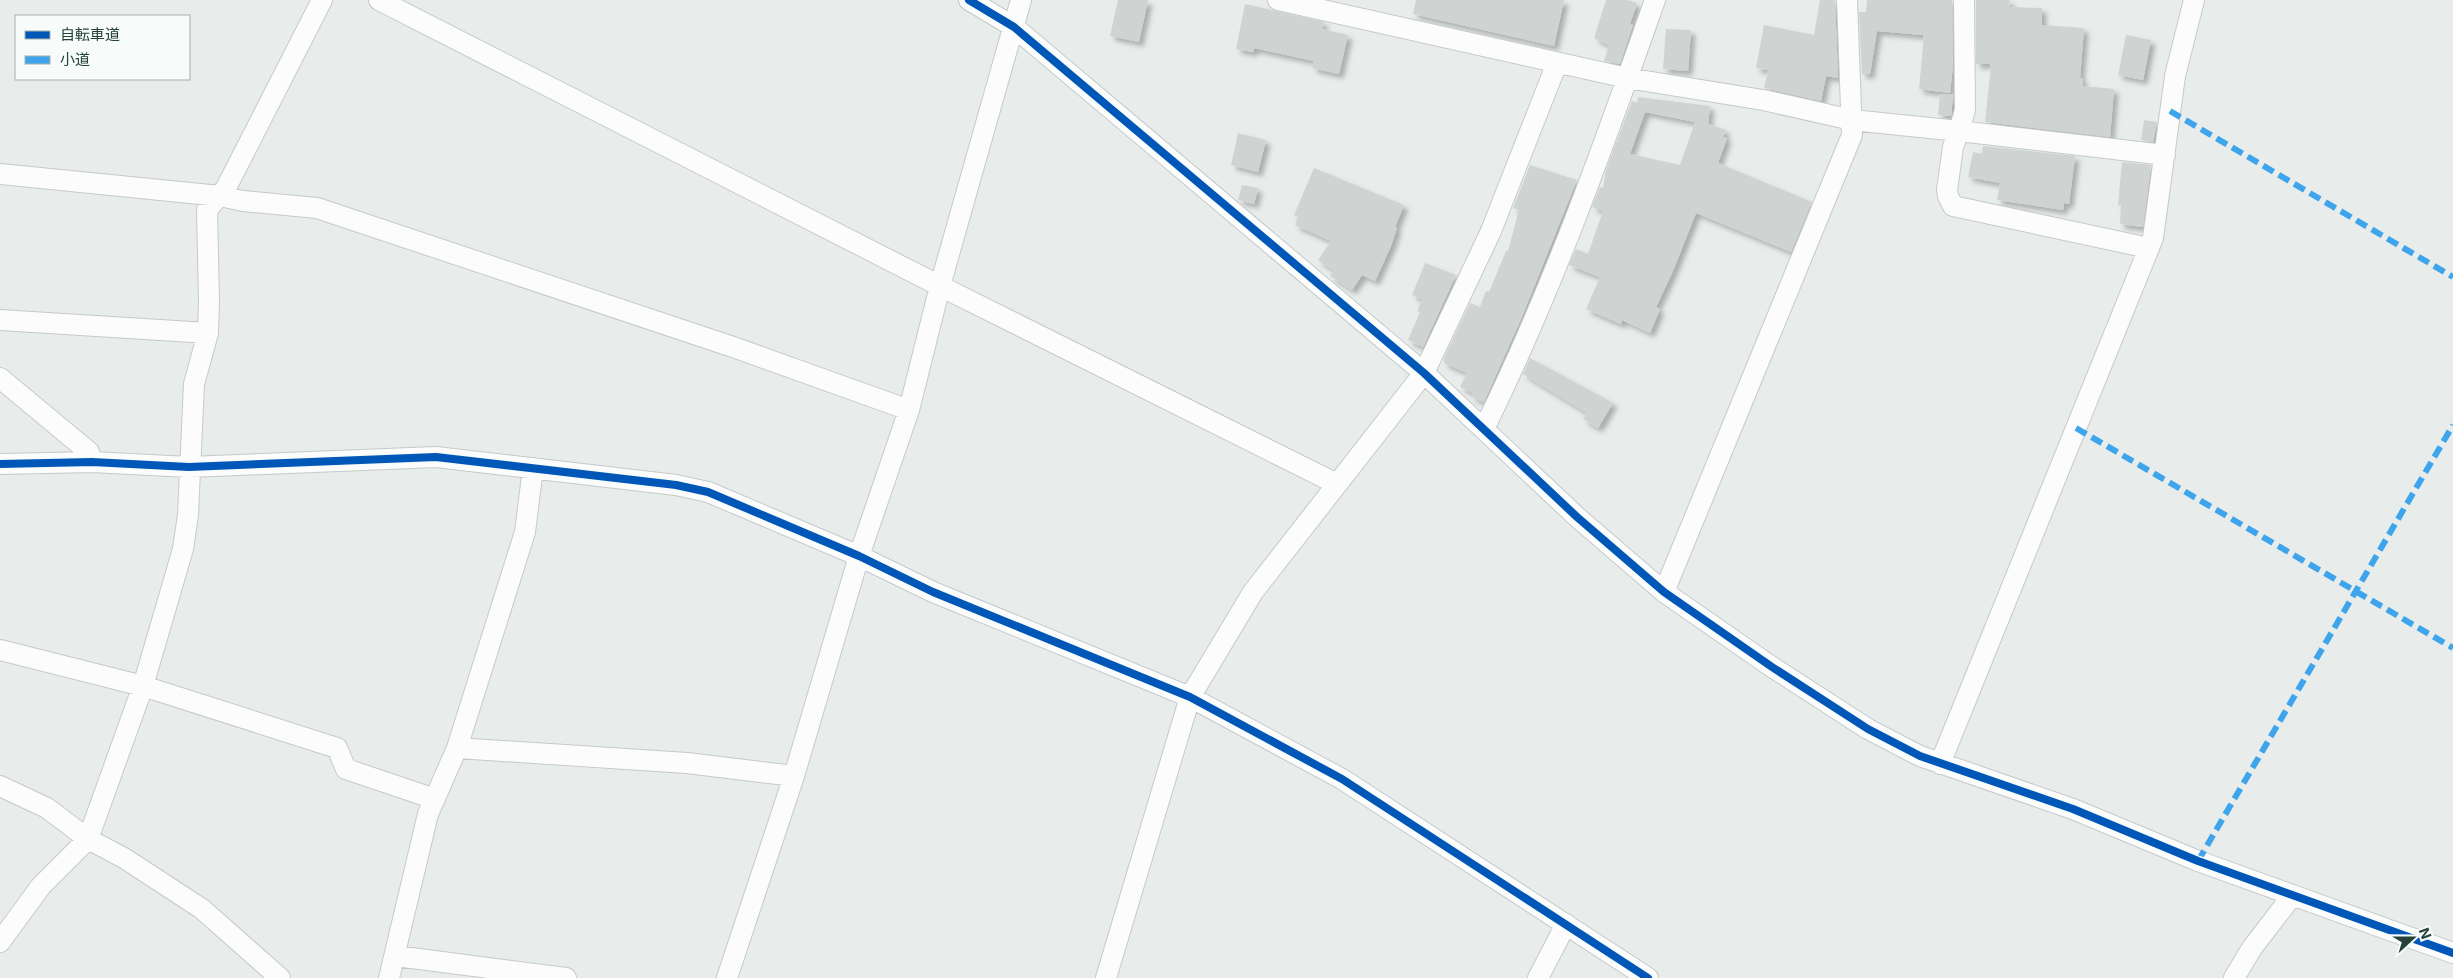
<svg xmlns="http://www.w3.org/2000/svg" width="2453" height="978" viewBox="0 0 2453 978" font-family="Inter,'Noto Sans JP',sans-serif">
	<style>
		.building { fill: #cfd4d2; fill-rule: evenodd; filter: url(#shadow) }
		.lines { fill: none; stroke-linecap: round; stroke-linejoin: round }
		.street-casing { stroke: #c5cac8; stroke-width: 22 }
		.street { stroke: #fcfcfc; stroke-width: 20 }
		.quiet { stroke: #3ea4ec; stroke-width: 6; stroke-dasharray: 12 6; stroke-linecap: butt }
		.cycleway-casing { stroke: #f7fbf9; stroke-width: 11 }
		.cycleway { stroke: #0057b8; stroke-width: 8 }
	</style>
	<defs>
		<filter id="shadow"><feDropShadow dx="4.5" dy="4.5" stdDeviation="2.5" flood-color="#0004"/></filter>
	</defs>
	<rect width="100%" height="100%" fill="#e8edeb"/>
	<!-- building -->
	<path class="building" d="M1118,0H1148L1139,42L1110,36Z
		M1416,0H1564L1554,46L1413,14Z
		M1606,0H1627L1637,3L1630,24L1633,25L1620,64L1604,61L1609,45L1594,38Z
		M1820,0H1835L1838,78L1826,76L1821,101L1764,88L1768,70L1756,68L1764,25L1814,35Z
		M1867,0H1952L1953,64L1950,93L1919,89L1924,35L1877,31L1870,74H1862L1859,12H1866Z
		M1976,0H2010L2009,7L2042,8V25L2084,28L2080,78L2083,79V86L2114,89L2110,137L1985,122L1991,66L1989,64H1976Z
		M1245,4L1324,22L1322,29L1348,35L1339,74L1312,68L1314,61L1254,48L1253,52L1236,49Z
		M1666,29L1691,30L1688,71L1663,69Z
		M2126,35L2151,40L2143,80L2118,75Z
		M1940,94L1953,95L1951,116L1938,115Z
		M1638,97L1710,106L1708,124L1726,130L1723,137L1727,138L1718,163L1812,202L1791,252L1696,213L1673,271L1656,307L1660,309L1650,333L1622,320L1621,324L1586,309L1600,277L1569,265L1576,249L1588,254L1603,211L1592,207L1600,187L1603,188L1606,170L1632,101L1637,103ZM1645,112L1695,122L1680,165L1630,154Z
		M2144,120L2157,122L2153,142L2141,140Z
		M1238,133L1266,140L1258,172L1231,165Z
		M1983,146L2075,156L2069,204L2064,203L2063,210L1997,200L2000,183L1968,177L1973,152L1982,154Z
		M2122,162L2151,165L2143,227L2120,224L2121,205H2118Z
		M1530,165L1577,180L1521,319L1484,402L1472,397L1473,393L1460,387L1467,373L1444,363V358L1470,303L1480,307L1486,291L1489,292L1506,251H1508L1519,210L1513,208Z
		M1314,168L1404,205L1395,227L1397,228L1391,246L1375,281L1362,275L1352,290L1330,276L1334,271L1318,260L1331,241L1295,225L1298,217L1294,215Z
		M1242,185L1258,188L1254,204L1238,200Z
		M1425,263L1456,275L1423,347L1408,340L1420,312L1417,311L1422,299L1412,295Z
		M1530,358L1613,403L1598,428L1583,419L1587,413L1523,374Z"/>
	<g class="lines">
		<defs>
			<path id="street" d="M379,0L940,286L1337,484
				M969,0L1014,27L1424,373L1577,517L1664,592L1772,667L1868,729L1920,756L2073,809L2198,861L2453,953
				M1278,0L1627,78L1763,100L1852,120L1959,131L1965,110L1964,0
				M0,174L220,196L243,201L317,208L736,348L909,410
				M2149,248L1953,206L1948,196L1947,190L1953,147L1959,131L2165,155
				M0,320L208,333
				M0,378L89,452L92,462
				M1484,429C1552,291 1604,145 1655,0
				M0,464L92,462L189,467L436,457L676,485L708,492L859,556L933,592L1190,697L1342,779L1648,978
				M1664,592L1852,135L1847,0
				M0,650L143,686L337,748L346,769L435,799
				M457,748L687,763L794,776
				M1940,764L2153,238L2175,76L2194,0
				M0,786L47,808L88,839L124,858L202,909L280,978
				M0,942L41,886L88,839L143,686L183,549L188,515L194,384L208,333L209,300L207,210L226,188L322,0
				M396,956L566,978
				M389,978L428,814L457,748L525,532L533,468
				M727,978L794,776L859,556L909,410L940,286L1021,0
				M1106,978L1190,697L1253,592L1424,373L1491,231L1557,63
				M1538,978L1566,924
				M2234,978L2252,948L2292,896"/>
		</defs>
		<!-- street casing -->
		<use href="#street" class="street-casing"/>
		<!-- street -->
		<use href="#street" class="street"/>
		<!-- quiet -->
		<path class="quiet" d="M2170,111L2453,277
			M2076,428L2453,648
			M2198,861L2453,425"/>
		<defs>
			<path id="cycleway" d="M969,0L1014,27L1424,373L1577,517L1664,592L1772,667L1868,729L1920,756L2073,809L2198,861L2453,953
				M0,464L92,462L189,467L436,457L676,485L708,492L859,556L933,592L1190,697L1342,779L1648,978"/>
		</defs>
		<!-- cycleway casing -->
		<use href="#cycleway" class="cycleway-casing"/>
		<!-- cycleway -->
		<use href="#cycleway" class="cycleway"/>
	</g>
	<!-- legend -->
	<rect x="15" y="15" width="175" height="65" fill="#f7fbf9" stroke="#a3b1ad"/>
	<rect x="25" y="31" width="25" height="8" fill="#0057b8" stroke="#a3b1ad"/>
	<text x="60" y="40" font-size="15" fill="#24423a">自転車道</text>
	<rect x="25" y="56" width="25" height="8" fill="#3ea4ec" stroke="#a3b1ad"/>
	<text x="60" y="65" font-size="15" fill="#24423a">小道</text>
	<!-- north arrow -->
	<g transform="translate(2413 938) rotate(69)" stroke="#f7fbf9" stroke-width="4" paint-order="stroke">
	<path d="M0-4L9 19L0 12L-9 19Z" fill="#24423a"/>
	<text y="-8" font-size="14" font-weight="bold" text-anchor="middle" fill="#24423a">N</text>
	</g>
</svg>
